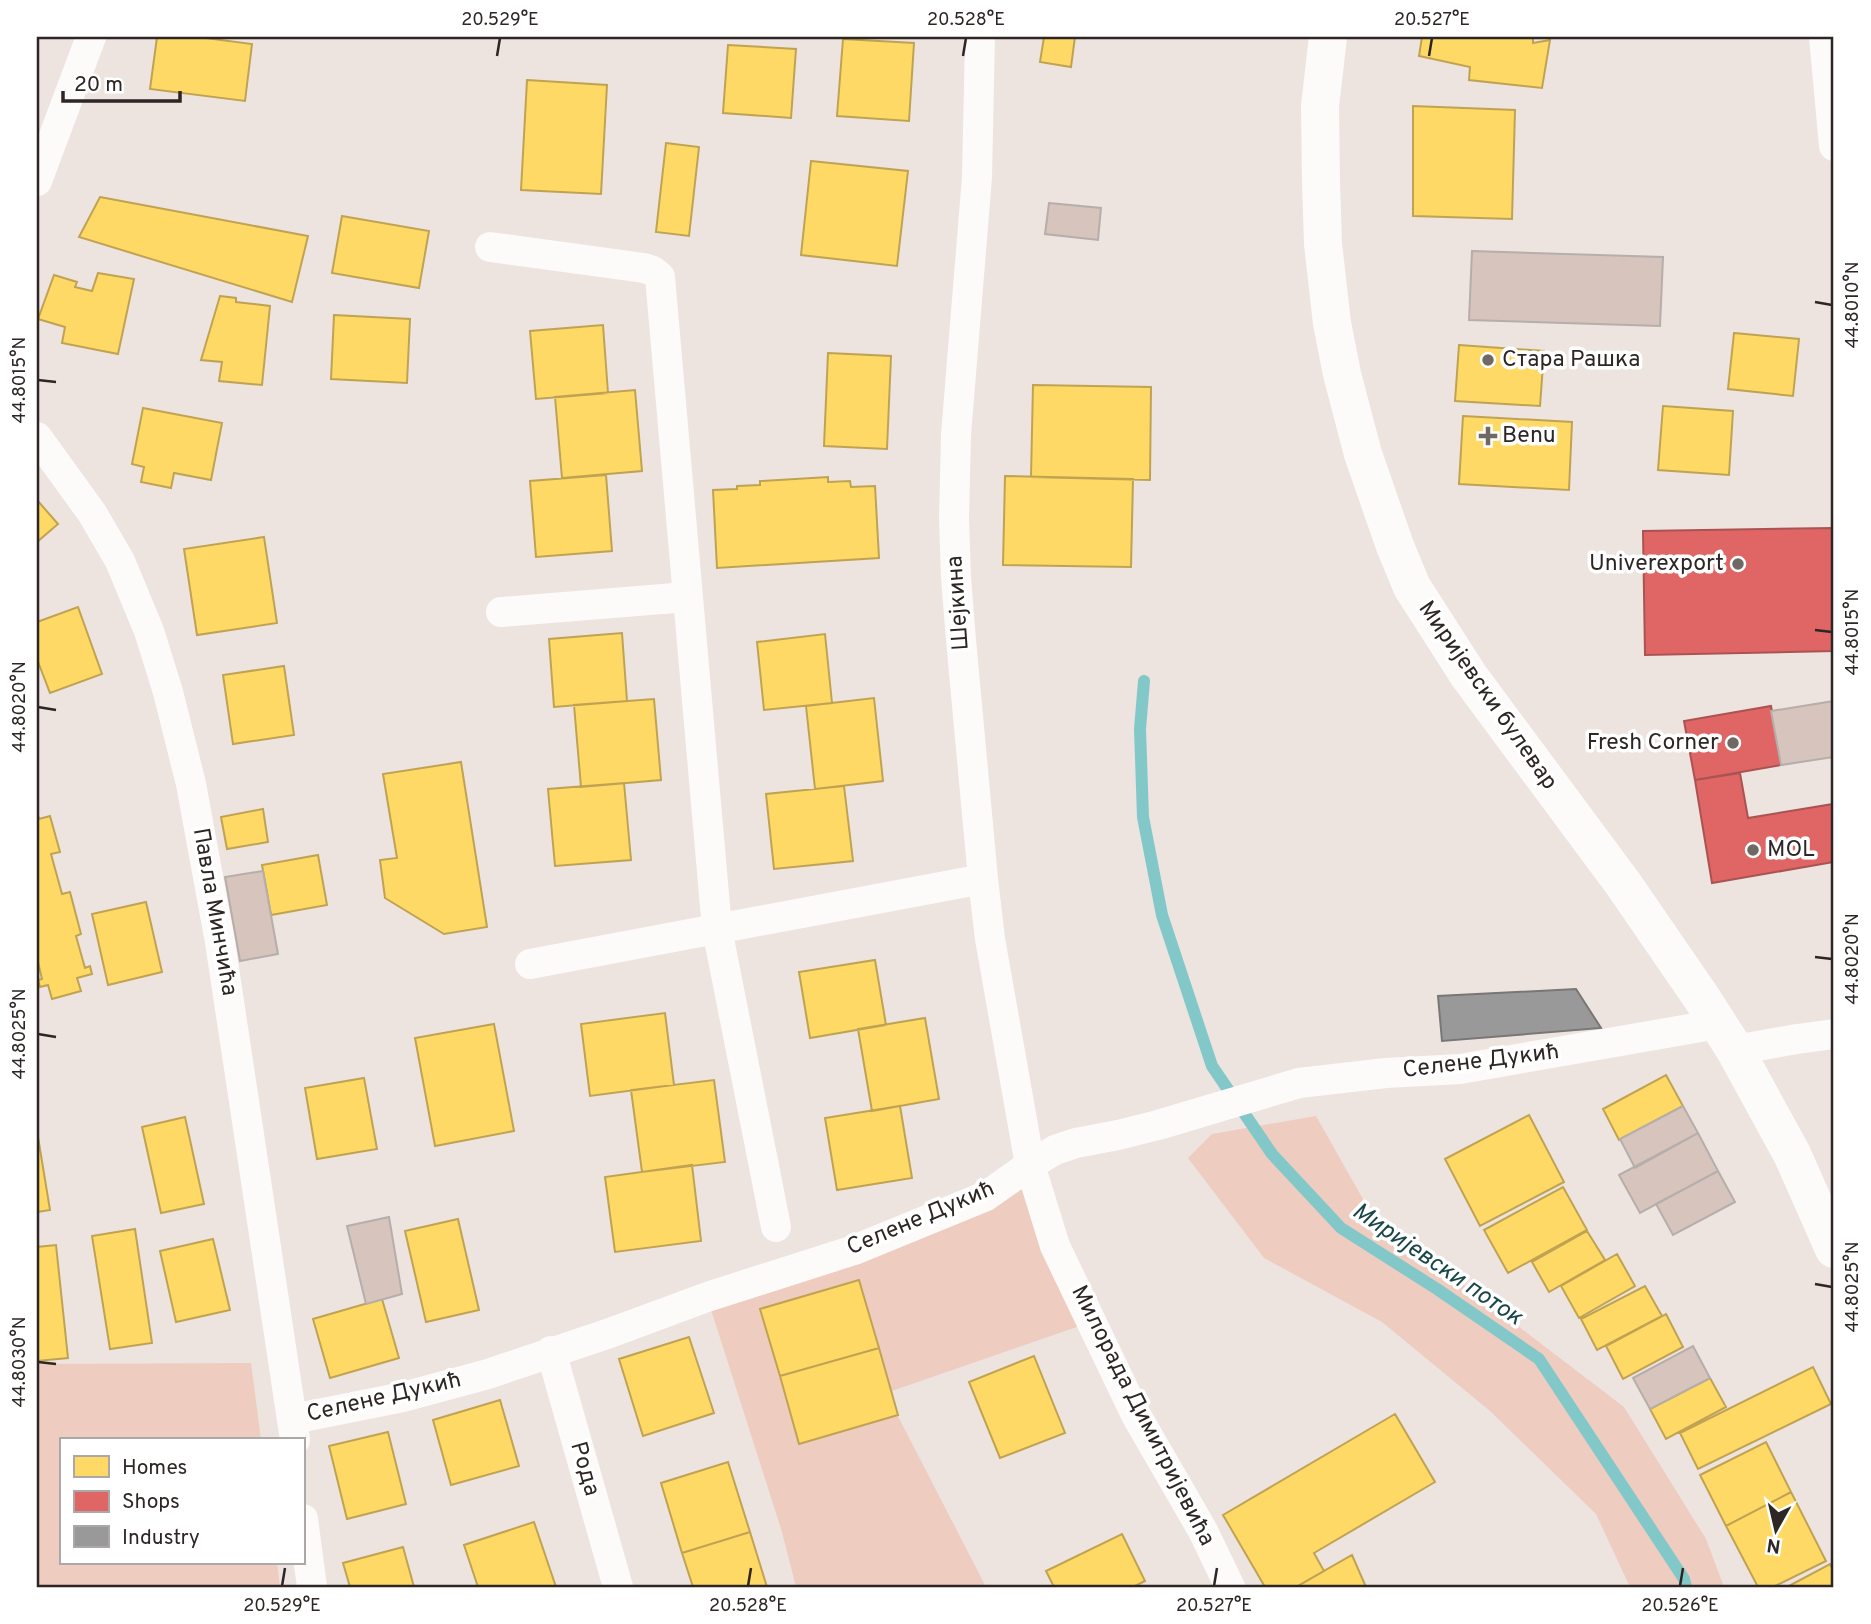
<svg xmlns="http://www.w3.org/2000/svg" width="1871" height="1624" viewBox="0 0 1871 1624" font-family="Overpass,sans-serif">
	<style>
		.green { fill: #eeccc0 }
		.homes { fill: #ffd966; stroke: #c0a352; stroke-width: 2 }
		.shops { fill: #e06666; stroke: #aa5352; stroke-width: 2 }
		.industry { fill: #999; stroke: #797676; stroke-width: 2 }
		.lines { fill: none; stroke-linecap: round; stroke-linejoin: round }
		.stream { stroke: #83c8c9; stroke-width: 12 }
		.building { fill: #d6c4bd; stroke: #b5aeaa; stroke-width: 2 }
		.minor { stroke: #fcfbfa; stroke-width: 30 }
		.secondary { stroke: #fcfbfa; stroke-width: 38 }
		.ticks { fill: none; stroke: #2d2624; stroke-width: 2.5 }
		.poi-dot { fill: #706865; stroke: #fff; stroke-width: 2.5 }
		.labels { text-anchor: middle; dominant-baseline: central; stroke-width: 7; stroke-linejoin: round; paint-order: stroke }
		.poi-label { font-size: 23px; fill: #2d2624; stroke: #fff; text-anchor: start }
		.street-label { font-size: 23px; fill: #2d2624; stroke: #fff }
		.water-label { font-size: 24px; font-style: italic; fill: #194749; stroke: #fff }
		.neatline { fill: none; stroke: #2d2624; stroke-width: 2.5 }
		.ticks-label { font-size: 18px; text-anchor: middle; fill: #2d2624 }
	</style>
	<rect width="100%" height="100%" fill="#ede3df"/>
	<!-- green -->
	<path class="green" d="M1316,1116L1372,1215L1624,1407L1706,1539L1724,1587H1630L1596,1514L1490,1411L1382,1322L1264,1258L1188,1158L1212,1134Z
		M1030,1165L1091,1322L886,1393L986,1587H796L782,1532L707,1297Z
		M251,1363L261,1440H61V1563H277L280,1587H37V1364Z"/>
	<!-- homes -->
	<path class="homes" d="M157,37H198L252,44L245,101L150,89Z
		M1044,37H1075L1071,67L1040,62Z
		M1422,37H1533V43L1550,40L1542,88L1469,80L1470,67L1419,56Z
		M843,39L914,43L909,121L837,116Z
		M728,45L796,49L791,118L723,113Z
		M527,80L607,85L601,194L521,190Z
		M1413,106L1515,110L1512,219L1413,216Z
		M666,143L699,147L689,236L656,232Z
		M811,161L908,171L897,266L801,255Z
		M100,197L308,236L292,302L79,237Z
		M342,216L429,231L419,288L332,273Z
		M98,273L134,279L118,354L62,343L65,327L38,319L54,275L77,282L75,287L92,291Z
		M220,296L236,298V302L270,306L262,385L219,381L222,362L201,360Z
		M334,315L410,319L407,383L331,379Z
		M603,325L608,393L536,399L530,331Z
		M1734,333L1799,339L1793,396L1728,389Z
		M1459,345L1544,351L1540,406L1455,401Z
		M828,353L891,356L887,449L824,446Z
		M1033,385L1151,387L1150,480L1031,477Z
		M635,390L642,471L562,478L555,397Z
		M1663,406L1733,411L1729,475L1658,470Z
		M143,408L222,423L211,480L174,473L171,488L141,482L144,467L132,464Z
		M1463,416L1572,422L1569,490L1459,484Z
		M606,475L612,551L536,557L530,481Z
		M1005,476L1133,479L1131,567L1003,565Z
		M828,477V482L850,481L851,487L875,486L879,558L717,568L713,490L737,489V486L760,485V481Z
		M37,500L58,524L37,542Z
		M264,537L277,623L197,635L184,549Z
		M78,607L102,674L50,693L37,659V622Z
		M622,633L627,701L554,707L549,639Z
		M825,634L832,703L764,710L757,642Z
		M284,666L294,735L233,744L223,675Z
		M874,698L883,781L815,789L806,706Z
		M654,699L661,780L581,787L574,705Z
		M461,762L487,927L444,934L385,898L380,860L397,858L383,774Z
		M624,783L631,860L555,866L548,789Z
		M844,786L853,861L774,869L766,794Z
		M263,809L268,842L227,849L221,817Z
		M37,812L39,819L50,816L60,852L51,854L62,894L70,892L81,934L76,936L85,968L90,966L92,974L77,978L81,991L52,999L48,985L40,987L38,980L42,979L37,958Z
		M318,855L327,905L271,915L262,865Z
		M146,902L162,972L108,985L92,914Z
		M875,960L886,1025L810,1038L799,972Z
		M665,1013L674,1085L590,1096L581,1024Z
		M925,1018L939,1099L872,1111L858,1029Z
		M494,1024L514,1131L435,1146L415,1038Z
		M1666,1075L1683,1106L1619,1140L1603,1109Z
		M364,1078L377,1149L317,1159L305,1088Z
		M714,1080L725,1162L642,1172L631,1090Z
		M900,1106L912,1178L837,1190L825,1118Z
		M1529,1115L1564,1182L1480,1226L1445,1159Z
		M185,1117L204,1204L161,1213L142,1127Z
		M37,1131L50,1210L37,1212Z
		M692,1165L701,1241L615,1252L605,1177Z
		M1563,1187L1587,1230L1508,1273L1484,1230Z
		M458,1219L479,1310L426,1322L405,1231Z
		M135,1229L152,1343L110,1349L92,1236Z
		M1587,1231L1605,1260L1549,1292L1532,1262Z
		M213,1239L230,1310L176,1322L160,1251Z
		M56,1245L68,1358L37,1361V1247Z
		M1617,1254L1635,1286L1579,1318L1561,1286Z
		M859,1280L879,1348L780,1376L760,1309Z
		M1645,1286L1662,1316L1597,1350L1581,1319Z
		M382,1299L399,1358L330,1378L313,1319Z
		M1666,1314L1683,1347L1623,1379L1606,1346Z
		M689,1337L714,1413L643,1436L619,1359Z
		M879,1348L898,1415L799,1444L780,1376Z
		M1034,1356L1065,1433L1000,1458L969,1382Z
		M1813,1367L1831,1404L1698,1469L1680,1433Z
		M1710,1378L1726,1407L1666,1439L1650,1409Z
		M500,1400L519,1466L451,1485L433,1420Z
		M1395,1414L1435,1482L1314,1553L1324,1571L1296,1587H1265L1223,1515Z
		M388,1432L406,1504L347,1519L329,1446Z
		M1766,1442L1791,1492L1726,1526L1700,1475Z
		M728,1462L750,1532L682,1553L661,1483Z
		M1791,1492L1826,1561L1773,1587H1758L1726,1526Z
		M534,1522L556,1587H478L464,1545Z
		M750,1532L767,1587H693L682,1553Z
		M1122,1534L1145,1581L1133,1587H1054L1046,1571Z
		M403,1547L414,1587H350L343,1563Z
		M1352,1555L1366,1587H1296Z
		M1830,1564L1834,1572V1587H1787Z"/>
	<!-- shops -->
	<path class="shops" d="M1833,528L1834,651L1645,655L1643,531Z
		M1771,706L1781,765L1695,780L1684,721Z
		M1740,773L1748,818L1833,804L1834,862L1712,883L1695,780Z"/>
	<!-- industry -->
	<path class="industry" d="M1576,989L1601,1028L1442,1041L1438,996Z"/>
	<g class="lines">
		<!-- stream -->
		<path class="stream" d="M1144,681L1140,729L1143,817L1162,915L1212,1066L1272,1154L1341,1228L1437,1289L1539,1359L1684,1579L1686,1587"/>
	</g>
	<!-- building -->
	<path class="building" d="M1049,203L1101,208L1098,240L1045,234Z
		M1472,251L1663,257L1660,326L1469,320Z
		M1834,701V757L1781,765L1771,711Z
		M263,871L278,954L240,961L225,877Z
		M1683,1106L1698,1133L1635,1168L1620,1139Z
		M1698,1133L1718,1171L1640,1213L1619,1175Z
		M1718,1171L1735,1202L1673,1235L1656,1204Z
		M389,1217L402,1294L366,1304L347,1226Z
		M1693,1346L1710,1378L1650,1409L1633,1378Z"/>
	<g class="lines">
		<!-- minor -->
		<path class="minor" d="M980,37L977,177L956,435L954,519L956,578L961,640L983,879L990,939L1030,1165L1055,1246L1136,1415L1203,1531L1230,1587
			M1824,37L1834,146
			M37,181L91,37
			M490,247L644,268L653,271L660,277L717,929L776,1227
			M37,437L92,513L120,561L149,631L168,692L191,784L220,942L295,1440
			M501,612L687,597
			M530,964L983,879
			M1735,1050L1797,1039L1834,1034
			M551,1351L618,1587
			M293,1419L403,1397L488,1374L610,1333L707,1297L854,1250L986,1196L1030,1165L1055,1150L1076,1143L1118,1135L1158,1125L1299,1083L1386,1073L1460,1069L1718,1024
			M303,1519L312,1587"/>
		<!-- secondary -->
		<path class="secondary" d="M1328,37L1320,106L1321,182L1323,244L1332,323L1342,374L1363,454L1395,546L1412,587L1469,676L1624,885L1701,997L1735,1050L1792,1154L1834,1249"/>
	</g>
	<!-- ticks -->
	<path class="ticks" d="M497,56L500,38M963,56L966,38M1429,56L1432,38M1815,302L1832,305M38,380L56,382M1815,630L1832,632M38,707L56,710M1815,957L1832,959M38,1034L56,1037M1815,1284L1832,1287M38,1362L56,1364M282,1586L285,1568M748,1586L751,1568M1214,1586L1217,1568M1680,1586L1683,1568"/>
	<!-- markers -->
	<g class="poi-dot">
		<circle cx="1488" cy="360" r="7"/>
		<path d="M1484.5 425.5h7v7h7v7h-7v7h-7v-7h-7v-7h7z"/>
		<circle cx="1738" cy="564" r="7"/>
		<circle cx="1733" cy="743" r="7"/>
		<circle cx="1753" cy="850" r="7"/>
	</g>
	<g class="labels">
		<!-- poi labels -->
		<g class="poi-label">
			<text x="1502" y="360">Стара Рашка</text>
			<text x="1502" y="436">Benu</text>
			<text x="1724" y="564" text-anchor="end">Univerexport</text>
			<text x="1719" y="743" text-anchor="end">Fresh Corner</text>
			<text x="1767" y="850">MOL</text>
		</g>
		<!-- street labels -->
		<g class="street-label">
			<text transform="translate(959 603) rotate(-94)">Шејкина</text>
			<text transform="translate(1487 696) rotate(55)">Миријевски булевар</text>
			<text transform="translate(214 912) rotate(80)">Павла Минчића</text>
			<text transform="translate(1481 1062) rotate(-7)">Селене Дукић</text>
			<text transform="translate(921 1219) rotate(-23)">Селене Дукић</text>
			<text transform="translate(384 1398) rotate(-13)">Селене Дукић</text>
			<text transform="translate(1142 1416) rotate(63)">Милорада Димитријевића</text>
			<text transform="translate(584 1469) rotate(74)">Рода</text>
		</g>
		<!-- water labels -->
		<g class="water-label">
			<text transform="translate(1437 1265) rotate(34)">Миријевски поток</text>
		</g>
	</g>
	<!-- border -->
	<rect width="1871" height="1624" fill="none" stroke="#ffffff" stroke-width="77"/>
	<!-- legend -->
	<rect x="60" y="1438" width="245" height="126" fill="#ffffff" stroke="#aba8a7" stroke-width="2"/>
	<rect x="74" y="1456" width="35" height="21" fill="#ffd966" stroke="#aba8a7" stroke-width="2"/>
	<text x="122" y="1474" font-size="21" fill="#2d2624">Homes</text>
	<rect x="74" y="1491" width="35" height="21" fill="#e06666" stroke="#aba8a7" stroke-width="2"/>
	<text x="122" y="1508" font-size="21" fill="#2d2624">Shops</text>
	<rect x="74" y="1526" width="35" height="21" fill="#999999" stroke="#aba8a7" stroke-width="2"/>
	<text x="122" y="1544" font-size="21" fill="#2d2624">Industry</text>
	<!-- north arrow -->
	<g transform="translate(1776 1530) rotate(188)" stroke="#ffffff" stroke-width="5" paint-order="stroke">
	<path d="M0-5L12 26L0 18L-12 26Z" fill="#2d2624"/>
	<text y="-10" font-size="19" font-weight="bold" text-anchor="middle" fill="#2d2624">N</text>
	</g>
	<!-- scale -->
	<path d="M63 91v10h117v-10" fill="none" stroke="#2d2624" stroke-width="3.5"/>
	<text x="74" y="91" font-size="21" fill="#2d2624" stroke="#ffffff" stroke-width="5" paint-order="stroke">20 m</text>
	<rect x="38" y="38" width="1794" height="1548" class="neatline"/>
	<g class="ticks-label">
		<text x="500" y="25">20.529°E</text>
		<text x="966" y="25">20.528°E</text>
		<text x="1432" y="25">20.527°E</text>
		<text transform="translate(1852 305) rotate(-90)" y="6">44.8010°N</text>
		<text transform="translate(19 380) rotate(-90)" y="6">44.8015°N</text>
		<text transform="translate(1852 632) rotate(-90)" y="6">44.8015°N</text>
		<text transform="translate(19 707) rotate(-90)" y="6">44.8020°N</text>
		<text transform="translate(1852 959) rotate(-90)" y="6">44.8020°N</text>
		<text transform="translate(19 1034) rotate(-90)" y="6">44.8025°N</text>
		<text transform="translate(1852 1287) rotate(-90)" y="6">44.8025°N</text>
		<text transform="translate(19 1362) rotate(-90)" y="6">44.8030°N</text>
		<text x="282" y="1611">20.529°E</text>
		<text x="748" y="1611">20.528°E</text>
		<text x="1214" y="1611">20.527°E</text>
		<text x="1680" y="1611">20.526°E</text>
	</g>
</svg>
